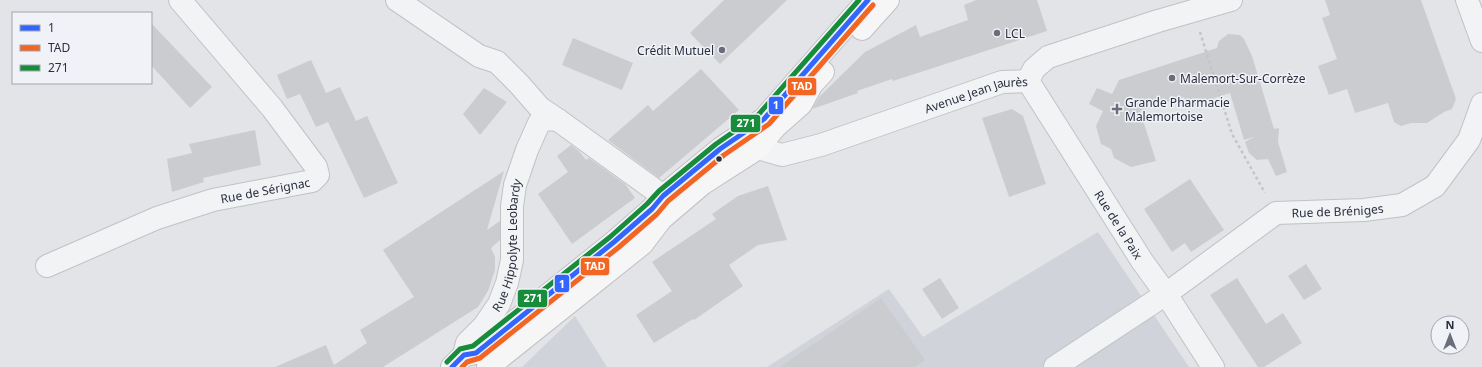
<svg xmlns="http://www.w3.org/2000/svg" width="1482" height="367" viewBox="0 0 1482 367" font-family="'Noto Sans',sans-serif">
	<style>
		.built { fill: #d1d3da }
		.building { fill: #cbccd0 }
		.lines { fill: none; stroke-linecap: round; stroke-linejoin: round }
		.minor-casing { stroke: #c1c2c5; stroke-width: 24 }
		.major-casing { stroke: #c0c1c5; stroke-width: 24 }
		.path { stroke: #c4c5c9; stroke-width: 2.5; stroke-dasharray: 3 3; stroke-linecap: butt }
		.minor { stroke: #f2f3f5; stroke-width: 22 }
		.major { stroke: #f6f6f7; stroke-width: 22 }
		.bus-1-casing { stroke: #f1f2f7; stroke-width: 8 }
		.bus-2-casing { stroke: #f1f2f7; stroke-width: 8 }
		.bus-3-casing { stroke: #f1f2f7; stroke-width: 8 }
		.bus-1 { stroke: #36f; stroke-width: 5 }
		.bus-2 { stroke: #f26522; stroke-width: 5 }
		.bus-3 { stroke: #178c3a; stroke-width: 5 }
		.poi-dot { fill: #6b6e7a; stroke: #f1f2f7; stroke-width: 1.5 }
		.bus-dot { fill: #2a2f40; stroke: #f1f2f7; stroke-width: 1.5 }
		.labels { text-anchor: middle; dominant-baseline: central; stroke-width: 3; stroke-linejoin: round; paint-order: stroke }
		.poi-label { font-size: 12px; fill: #2a2f40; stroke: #f1f2f7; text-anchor: start }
		.street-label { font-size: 12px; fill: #2a2f40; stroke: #f1f2f7 }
		.line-badge { stroke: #f1f2f7; stroke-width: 1.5 }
		.badge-label { font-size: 11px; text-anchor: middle; font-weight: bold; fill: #fff }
	</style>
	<rect width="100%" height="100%" fill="#e3e4e7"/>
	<!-- built -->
	<path class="built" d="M1098,232L1189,367H767L889,289L923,337Z
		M575,316L607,367H522Z"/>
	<!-- building -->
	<path class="building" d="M724,0H787L720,64L690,33Z
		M976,0H1037L1047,31L893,81L892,79L857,91L858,93L812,109L820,96L865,52L916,25L920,37L968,20L964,5Z
		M1325,0H1421L1456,99L1452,109L1444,112L1427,123H1411L1401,126L1394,122L1388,103L1355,113L1347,89L1329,95L1318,66L1337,59L1322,18L1330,15Z
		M151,23L212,87L190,108L151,65Z
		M1228,34L1240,35L1244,39L1252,56L1274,129L1279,128L1278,142L1287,172L1276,176L1268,159L1257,160L1249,153L1245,142L1254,137L1244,140L1230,93L1187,107L1184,97L1140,111L1156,161L1131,167L1114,158L1111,149L1101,144L1096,126L1103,111L1089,104L1097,88L1112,94L1119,80L1217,48L1219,41Z
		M573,38L633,63L622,90L562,65Z
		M311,60L326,93L340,87L356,121L367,116L398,183L364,198L328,122L316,127L300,94L287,99L277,75Z
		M701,69L739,110L659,178L608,140L648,105L653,111Z
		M484,88L507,102L480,135L463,114Z
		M1012,109L1023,116L1046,184L1009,197L982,118Z
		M255,130L261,165L203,178L204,182L172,192L167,159L192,153L189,144Z
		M571,145L579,151L586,160L589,158L625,184L635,198L572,244L538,194L568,172L557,156Z
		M504,171L487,230L500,221V240L491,248L495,257V270L488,291L478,307L383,367H275L326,345L334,365L367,343L360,330L414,297L383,250Z
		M1190,179L1224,230L1191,252L1185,243L1172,252L1144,209Z
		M768,186L787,240L758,245L729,265L743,286L694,320L693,319L654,343L636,315L672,291L652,262L716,219L712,214L738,196Z
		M1306,264L1322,289L1304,300L1288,276Z
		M940,278L959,308L942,319L922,289Z
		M1237,278L1266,324L1283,313L1302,343L1264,367H1258L1210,295Z
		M881,298L925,360L915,367H780Z"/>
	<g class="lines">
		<defs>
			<g id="minor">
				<path d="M397,0L479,56L497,62L519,84L540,108L558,120"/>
				<path d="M1467,0L1482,41"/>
				<path id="s1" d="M1028,81L1142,261L1166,294L1213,367"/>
				<path d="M1028,81L1034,69L1048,57L1158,21L1231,0"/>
				<path id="s2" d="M758,148L782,155L821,145L1002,82L1028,81"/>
				<path id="s3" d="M47,266L157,218L213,200L312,181L318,175L316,167L272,108L180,0"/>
				<path id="s4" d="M464,355L467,343L484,326L499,304L507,283L512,260V206L515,185L527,150L539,123L546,119L558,120L663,196"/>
				<path id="s5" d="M1055,367L1166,294L1276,213L1364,210L1402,205L1435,186L1469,140L1482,104"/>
			</g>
			<path id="major" d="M862,29L888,0
				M452,367L464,355L476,353L614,242L652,209L663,196L720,149L764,119L868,0
				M488,367L642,244L661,219L702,184L758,148L775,127L801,104L812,84L823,72"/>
		</defs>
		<!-- minor casing -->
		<use href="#minor" class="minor-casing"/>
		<!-- major casing -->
		<use href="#major" class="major-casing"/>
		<!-- path -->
		<path class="path" d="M1200,32L1232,134L1265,193"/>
		<!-- minor -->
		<use href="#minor" class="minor"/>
		<!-- major -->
		<use href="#major" class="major"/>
		<defs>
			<path id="bus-1" d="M452,367L464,355L476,353L614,242L652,209L663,196L720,149L764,119L868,0"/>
			<path id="bus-2" d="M462,367L467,362L480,358L619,247L657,214L668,201L724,155L769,124L873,5"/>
			<path id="bus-3" d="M447,362L460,349L473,346L610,237L647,204L659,191L716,144L759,114L859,0"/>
		</defs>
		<!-- bus-1 casing -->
		<use href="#bus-1" class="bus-1-casing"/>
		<!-- bus-2 casing -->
		<use href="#bus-2" class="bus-2-casing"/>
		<!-- bus-3 casing -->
		<use href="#bus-3" class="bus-3-casing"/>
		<!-- bus-1 -->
		<use href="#bus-1" class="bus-1"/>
		<!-- bus-2 -->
		<use href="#bus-2" class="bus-2"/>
		<!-- bus-3 -->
		<use href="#bus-3" class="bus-3"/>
	</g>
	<!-- markers -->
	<g class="poi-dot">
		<circle cx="997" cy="33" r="4"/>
		<circle cx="722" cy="50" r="4"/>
		<circle cx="1172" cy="78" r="4"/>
		<path d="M1115 103h4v4h4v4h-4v4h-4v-4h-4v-4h4z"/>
	</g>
	<circle class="bus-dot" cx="719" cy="159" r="3.5"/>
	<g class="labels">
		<!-- poi labels -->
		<g class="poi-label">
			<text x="1005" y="33">LCL</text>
			<text x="714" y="50" text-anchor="end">Crédit Mutuel</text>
			<text x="1180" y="78">Malemort-Sur-Corrèze</text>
			<text x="1125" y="102">Grande Pharmacie<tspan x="1125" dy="14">Malemortoise</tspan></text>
		</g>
		<!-- street labels -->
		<g class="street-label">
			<text stroke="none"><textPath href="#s2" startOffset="229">Avenue Jean Jaurès</textPath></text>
			<text stroke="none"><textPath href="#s3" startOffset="232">Rue de Sérignac</textPath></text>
			<text stroke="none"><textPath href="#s5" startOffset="331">Rue de Bréniges</textPath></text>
			<text stroke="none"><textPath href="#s1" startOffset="170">Rue de la Paix</textPath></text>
			<text stroke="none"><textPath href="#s4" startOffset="123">Rue Hippolyte Leobardy</textPath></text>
		</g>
	</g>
	<g class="line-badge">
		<rect x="787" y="77" width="30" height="19" rx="4" fill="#f26522"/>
		<rect x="768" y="96" width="16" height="19" rx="4" fill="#36f"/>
		<rect x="730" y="114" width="31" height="19" rx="4" fill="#178c3a"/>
		<rect x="580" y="257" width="30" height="19" rx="4" fill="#f26522"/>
		<rect x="554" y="274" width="16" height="19" rx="4" fill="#36f"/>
		<rect x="517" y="289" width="31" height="19" rx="4" fill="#178c3a"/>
	</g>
	<g class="badge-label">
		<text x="802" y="90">TAD</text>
		<text x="776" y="109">1</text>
		<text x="746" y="127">271</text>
		<text x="595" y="270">TAD</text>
		<text x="562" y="288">1</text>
		<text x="533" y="302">271</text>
	</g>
	<!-- legend -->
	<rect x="12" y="12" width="140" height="72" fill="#f1f2f7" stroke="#a1a4ae"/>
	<rect x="20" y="25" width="20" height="6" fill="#3366ff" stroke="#a1a4ae"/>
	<text x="48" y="32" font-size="12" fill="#2a2f40">1</text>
	<rect x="20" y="45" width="20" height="6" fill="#f26522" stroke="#a1a4ae"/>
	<text x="48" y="52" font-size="12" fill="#2a2f40">TAD</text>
	<rect x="20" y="65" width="20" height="6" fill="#178c3a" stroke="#a1a4ae"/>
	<text x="48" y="72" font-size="12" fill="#2a2f40">271</text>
	<!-- north arrow -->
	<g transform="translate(1450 335)"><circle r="19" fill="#f1f2f7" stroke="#a1a4ae"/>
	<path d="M0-3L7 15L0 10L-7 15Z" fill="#6b6e7a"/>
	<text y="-6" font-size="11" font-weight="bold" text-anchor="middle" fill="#2a2f40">N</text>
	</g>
</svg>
